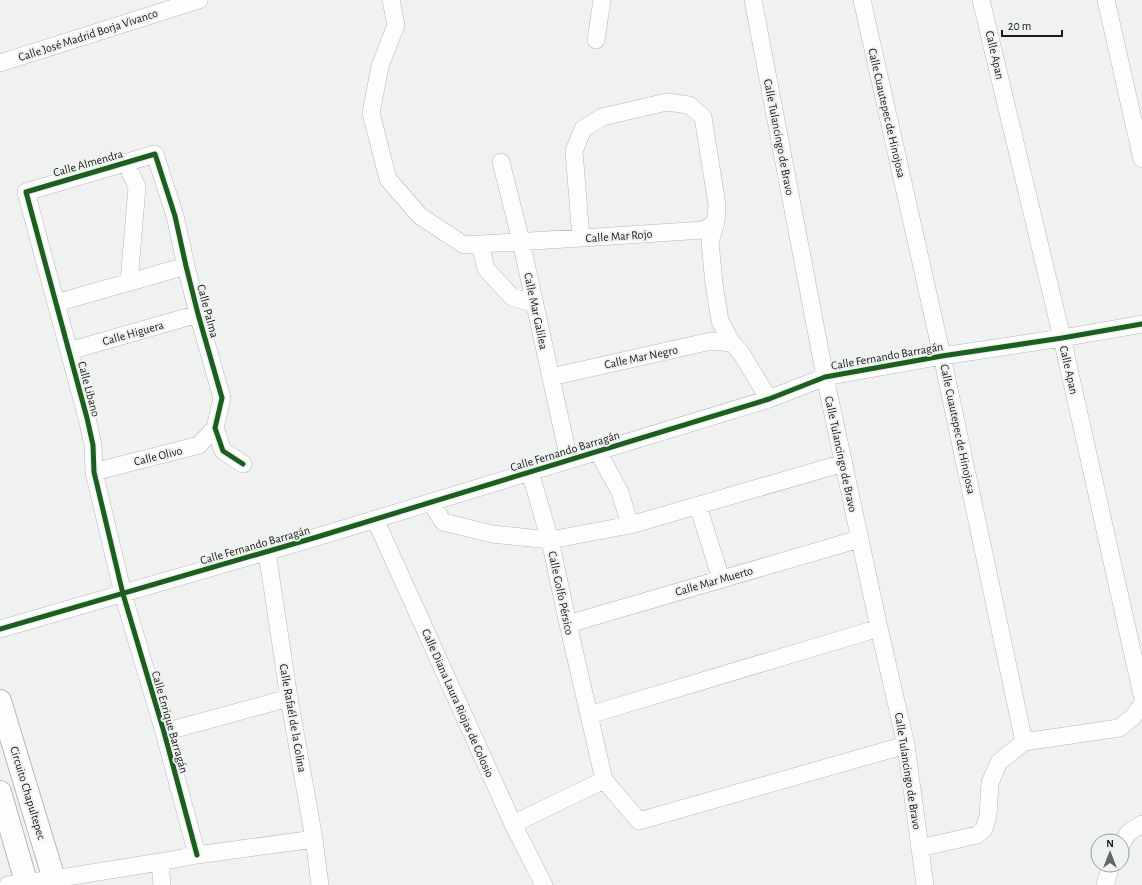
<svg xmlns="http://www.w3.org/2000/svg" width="1142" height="885" viewBox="0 0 1142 885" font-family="'Alegreya Sans',sans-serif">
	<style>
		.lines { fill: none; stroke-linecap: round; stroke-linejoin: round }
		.minor-casing { stroke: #b6b8b7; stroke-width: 18 }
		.secondary-casing { stroke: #b6b8b7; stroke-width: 24 }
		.minor { stroke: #fdfdfd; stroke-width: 17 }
		.secondary { stroke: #fdfdfd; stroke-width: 22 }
		.cycleway-casing { stroke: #eff3f0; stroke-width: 8 }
		.cycleway { stroke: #1b5e20; stroke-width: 5 }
		.labels { text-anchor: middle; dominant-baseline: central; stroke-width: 4; stroke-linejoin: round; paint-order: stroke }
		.street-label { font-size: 12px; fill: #1a1b1a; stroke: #eff3f0 }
	</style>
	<rect width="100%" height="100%" fill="#f0f2f1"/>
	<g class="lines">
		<defs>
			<path id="minor" d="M391,0L396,25L380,66L371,113L388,179L420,216L464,245L581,238L704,230L716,222
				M753,0L825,377L879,628L906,745L925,885
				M862,0L942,356L1024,742
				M981,0L1062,338L1142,695
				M1106,0L1142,159
				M596,40L602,0
				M0,63L199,0
				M501,162L521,241L569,460
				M126,163L137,187L129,282
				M581,238L574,151L583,129L602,117L667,102L689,105L703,117L717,205L716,222L710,242L714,284L720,321L732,343L741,353L769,399
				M480,244L486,269L512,297L535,304
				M56,303L186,266
				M69,351L198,314
				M551,377L711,341L732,343
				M598,452L620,492L630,525
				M94,472L199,445L215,428
				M530,472L550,540L568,624L604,780L639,821L906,745
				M431,502L443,522L492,534L550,540L630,525L844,463
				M698,506L721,579
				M375,519L513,824L544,885
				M267,552L289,698L314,839L320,885
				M568,624L859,539
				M0,629L317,537L769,399L825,377L942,356L1062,338L1142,324
				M589,715L879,628
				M164,732L289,698
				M513,824L604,780
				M1122,843L1128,833L1142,824
				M920,848L977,835L984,829L988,816L990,783L999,762L1024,742L1119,728L1133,717L1142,704
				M197,855L164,732L123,594L94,472L93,445L87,418L26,192L155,154L175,216L186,266L198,314L222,398L215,428L223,451L243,464
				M160,862L162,885
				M8,885L54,879L160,862L197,855L314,839
				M1105,885L1111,865"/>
			<path id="secondary" d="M0,701L54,879V885
				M0,792L27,885"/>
		</defs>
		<!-- minor casing -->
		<use href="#minor" class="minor-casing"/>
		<!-- secondary casing -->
		<use href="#secondary" class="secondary-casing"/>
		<!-- minor -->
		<use href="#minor" class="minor"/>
		<!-- secondary -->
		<use href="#secondary" class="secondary"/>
		<defs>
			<path id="cycleway" d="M0,629L317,537L769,399L825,377L942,356L1062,338L1142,324
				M197,855L164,732L123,594L94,472L93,445L87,418L26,192L155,154L175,216L186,266L198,314L222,398L215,428L223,451L243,464"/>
		</defs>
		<!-- cycleway casing -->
		<use href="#cycleway" class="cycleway-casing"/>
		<!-- cycleway -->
		<use href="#cycleway" class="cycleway"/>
	</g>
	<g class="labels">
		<!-- street labels -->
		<g class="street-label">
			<text transform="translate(88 35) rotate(-18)">Calle José Madrid Borja Vivanco</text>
			<text transform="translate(995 55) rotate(77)">Calle Apan</text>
			<text transform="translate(887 113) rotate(77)">Calle Cuautepec de Hinojosa</text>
			<text transform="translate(779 137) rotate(79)">Calle Tulancingo de Bravo</text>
			<text transform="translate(88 163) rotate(-16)">Calle Almendra</text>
			<text transform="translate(619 236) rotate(-4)">Calle Mar Rojo</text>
			<text transform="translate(208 311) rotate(75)">Calle Palma</text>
			<text transform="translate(536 311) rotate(78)">Calle Mar Galilea</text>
			<text transform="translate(133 333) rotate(-16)">Calle Higuera</text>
			<text transform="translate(887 356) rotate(-10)">Calle Fernando Barragán</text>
			<text transform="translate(641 357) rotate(-12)">Calle Mar Negro</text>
			<text transform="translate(1069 370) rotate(77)">Calle Apan</text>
			<text transform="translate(89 389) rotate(75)">Calle Libano</text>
			<text transform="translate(958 429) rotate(78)">Calle Cuautepec de Hinojosa</text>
			<text transform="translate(565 451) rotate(-17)">Calle Fernando Barragán</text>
			<text transform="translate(841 454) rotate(78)">Calle Tulancingo de Bravo</text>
			<text transform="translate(158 456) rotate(-14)">Calle Olivo</text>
			<text transform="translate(255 545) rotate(-16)">Calle Fernando Barragán</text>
			<text transform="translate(714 581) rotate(-16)">Calle Mar Muerto</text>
			<text transform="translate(561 593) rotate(78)">Calle Golfo Pérsico</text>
			<text transform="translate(458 703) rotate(66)">Calle Diana Laura Riojas de Colosio</text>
			<text transform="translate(293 718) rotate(80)">Calle Rafaél de la Colina</text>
			<text transform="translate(170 722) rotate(74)">Calle Enrique Barragán</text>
			<text transform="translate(908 771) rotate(81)">Calle Tulancingo de Bravo</text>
			<text transform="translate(28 793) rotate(73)">Circuito Chapultepec</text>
		</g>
	</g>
	<!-- north arrow -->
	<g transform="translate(1110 853)"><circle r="19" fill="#eff3f0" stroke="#9a9d9a"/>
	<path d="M0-3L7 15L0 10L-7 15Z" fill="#656665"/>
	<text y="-6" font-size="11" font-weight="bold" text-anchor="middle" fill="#1a1b1a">N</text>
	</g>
	<!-- scale -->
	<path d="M1002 30v6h60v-6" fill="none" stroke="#1a1b1a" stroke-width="2"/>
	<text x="1008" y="30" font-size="12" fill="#1a1b1a" stroke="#eff3f0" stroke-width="3" paint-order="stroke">20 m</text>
</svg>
